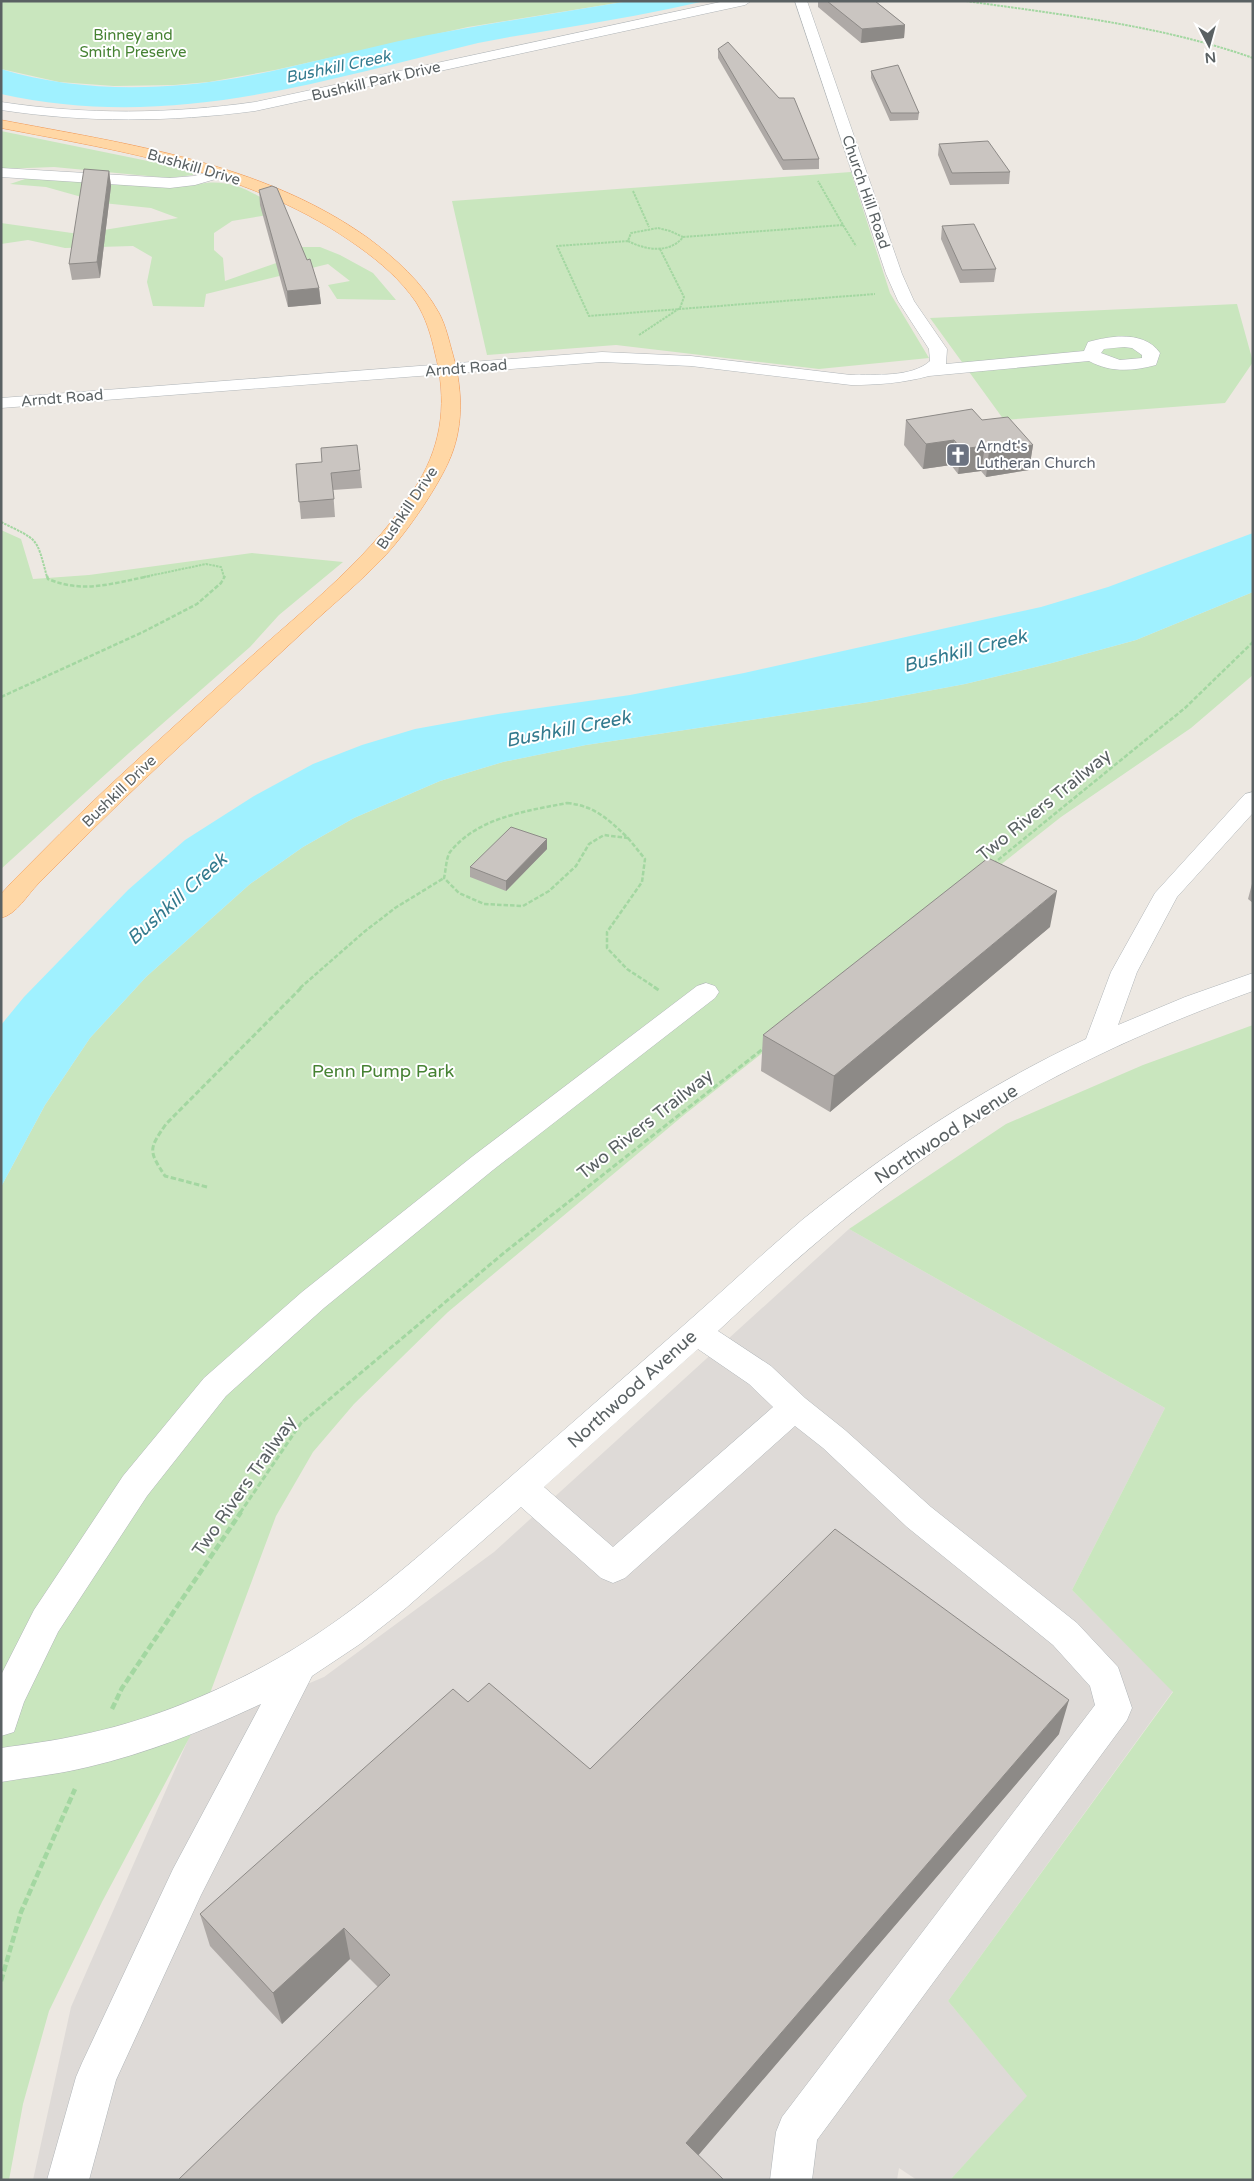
<svg xmlns="http://www.w3.org/2000/svg" width="1254" height="2181" viewBox="0 0 1254 2181" font-family="'Varela Round',sans-serif">
	<style>
		.industrial { fill: #dedad7 }
		.green { fill: #c9e6be }
		.water { fill: #a0f1ff }
		.lines { fill: none; stroke-linecap: round; stroke-linejoin: round }
		.minor-casing { stroke: #b0b5b8; stroke-width: 1 }
		.major-casing { stroke: #f29956; stroke-width: 1 }
		.path-far3 { stroke: #a3d7a1; stroke-width: 2; stroke-dasharray: 2.5 1; stroke-linecap: butt }
		.path-far2 { stroke: #a3d7a1; stroke-width: 2.5; stroke-dasharray: 4.5 2; stroke-linecap: butt }
		.path-far1 { stroke: #a3d7a1; stroke-width: 3; stroke-dasharray: 5.5 2.5; stroke-linecap: butt }
		.path { stroke: #a3d7a1; stroke-width: 4.5; stroke-dasharray: 7 3; stroke-linecap: butt }
		.minor { fill: #fff; fill-rule: evenodd }
		.major { fill: #ffd7a5; fill-rule: evenodd }
		.wall { fill: #aea9a6 }
		.shaded-wall { fill: #8d8a87 }
		.building { fill: #cac5c1; stroke: #8d8a87 }
		.labels { text-anchor: middle; dominant-baseline: central; stroke-width: 4; stroke-linejoin: round; paint-order: stroke }
		.far-park-label { font-size: 15px; fill: #468233; stroke: #fff }
		.far-street-label { font-size: 15px; fill: #5a6163; stroke: #fff }
		.far-worship-label { font-size: 15px; fill: #5b616d; stroke: #fff; text-anchor: start }
		.far-water-label { font-size: 16px; font-style: italic; fill: #337a8e; stroke: #fff }
		.street-label { font-size: 18px; fill: #5a6163; stroke: #fff }
		.park-label { font-size: 18px; fill: #468233; stroke: #fff }
		.water-label { font-size: 19px; font-style: italic; fill: #337a8e; stroke: #fff }
	</style>
	<rect width="100%" height="100%" fill="#ede8e2"/>
	<!-- industrial -->
	<path class="industrial" d="M849,1229L1165,1408L1072,1590L1173,1691L948,2001L1028,2096L950,2180H917L899,2168L897,2180H33L71,2007L191,1733L324,1677L494,1552Z"/>
	<!-- green -->
	<path class="green" d="M1,1H629L468,27L275,70L209,82L174,85L114,86L59,82L1,69Z
		M1,131L192,170L193,175L169,178L54,167L1,169Z
		M851,172L890,293L929,358L819,369L616,345L487,355L452,201Z
		M31,177L197,184C236,177 253,194 286,212L232,221L214,233V250L223,258L225,281L282,261L294,247H320L340,255L373,273L396,300L337,299L328,285L350,281L328,264L206,294L204,307L153,306L147,282L152,257L133,246L65,248L28,240L1,244V223L79,234L178,218L151,208L103,203L46,187L10,184Z
		M1237,304L1253,362L1225,403L1004,420L930,318Z
		M1,530L21,539L33,579L89,575L252,553L343,562L279,615L250,647L129,753L1,869Z
		M1253,592V675L1191,728L1061,817L684,1115L448,1312L354,1404L313,1452L276,1516L203,1712L102,1902L49,2011L23,2104L9,2180H1V1187L45,1105L90,1038L146,977L250,884L303,847L354,818L440,781L503,762L586,745L869,702L965,684L1052,663L1136,640Z
		M1253,1025V2180H950L1027,2096L948,2001L1173,1692L1072,1590L1165,1408L849,1229L1006,1124L1143,1065Z"/>
	<!-- water -->
	<path class="water" d="M629,1H705C658,12 611,20 564,28C535,33 506,37 478,43C318,82 168,131 1,94V69C75,92 161,91 237,78C292,68 345,53 399,41C476,25 552,14 629,1Z
		M1253,533V592L1136,640L1052,663L965,684L869,702L586,745L503,762L440,781L354,818L303,847L250,884L146,977L90,1038L45,1105L1,1187V1025L24,997L128,890L185,840L254,796L313,764L362,745L415,729L498,714L630,695L744,673L1041,607L1108,587Z"/>
	<g class="lines">
		<defs>
			<path id="minor" d="M725,1H751L745,5L255,111C170,122 87,123 1,110V102C87,115 170,114 255,102Z
				M795,1H807L902,274L914,301L947,349L946,364L1084,351L1088,342C1110,336 1144,330 1160,353L1156,365C1133,371 1111,373 1089,361L929,376C903,383 878,385 851,385L691,366L602,362L1,408V398L602,352L691,356L851,375C875,374 911,378 930,361L929,349L898,301L886,274ZM1124,347L1132,348L1142,355V358L1120,360L1101,353L1104,349Z
				M1,168L170,178L194,176L221,169L226,170L228,173L226,176L195,185L170,188L1,177Z
				M1253,792V813L1177,897L1137,972L1118,1025L1185,997L1253,973V991C1170,1021 1089,1056 1012,1101C904,1164 810,1245 718,1331L771,1366L805,1398L845,1430L931,1507L1077,1623L1118,1667L1132,1708L1127,1720L817,2140L812,2180H770L776,2132L782,2117L1095,1705L1090,1686L1053,1645L907,1527L823,1448L795,1426L625,1578L613,1583L601,1578L521,1507L406,1608L360,1644L312,1676L201,1895L116,2080L89,2180H47L76,2077L82,2063L173,1869L261,1704C205,1730 148,1753 88,1767C60,1774 30,1777 1,1782V1748C27,1744 54,1741 80,1735C144,1722 206,1697 264,1666C352,1619 425,1550 500,1486C561,1432 623,1379 684,1325C724,1290 762,1254 802,1220C890,1149 984,1087 1086,1039L1111,972L1155,893L1245,794ZM698,1349L749,1384L773,1407L613,1547L544,1487Z
				M706,983L715,986L719,992L715,998L493,1170L324,1308L226,1396L147,1496L58,1632L24,1702L14,1732L1,1736V1675L34,1610L123,1476L204,1378L302,1292L473,1156L697,986Z"/>
			<path id="major" d="M1,120C127,144 261,162 368,238C396,259 422,282 439,313C446,326 449,341 453,355C463,391 464,429 448,463C434,493 405,535 382,559C361,581 338,600 316,620C279,654 243,688 206,722C149,774 93,828 38,884C27,895 17,914 1,918V894L12,882C44,850 76,817 108,787C153,745 199,704 244,663C306,607 375,555 418,483C443,442 447,399 435,353C431,335 426,318 416,302C401,280 380,262 359,247C254,171 125,152 1,128Z"/>
		</defs>
		<!-- minor casing -->
		<use href="#minor" class="minor-casing"/>
		<!-- major casing -->
		<use href="#major" class="major-casing"/>
		<!-- path-far3 -->
		<path class="path-far3" d="M966,1C1063,15 1160,25 1253,58
			M633,191L649,227
			M843,225L856,246
			M658,228L670,231L683,237C670,254 645,250 628,241L631,233Z
			M683,237L843,225L818,181
			M628,241L557,246L589,316L875,294
			M639,335L680,308L684,297L660,249
			M1,522C39,541 36,536 47,577
			M144,577L206,564L221,567L224,577"/>
		<!-- path-far2 -->
		<path class="path-far2" d="M47,576L48,579C84,594 113,583 150,576
			M1,697L143,632L197,604L221,583L225,576
			M567,803C595,806 608,819 628,838L604,835L589,844L576,866L549,891L523,906L484,904L459,893L444,878C446,870 446,858 450,852C478,817 527,811 567,803Z
			M628,838L645,859L642,882L607,932V948L627,969L656,988
			M993,864L1185,708L1253,642
			M300,988L364,932L395,908L444,878"/>
		<!-- path-far1 -->
		<path class="path-far1" d="M654,987L660,991
			M207,1187L165,1176C148,1150 149,1149 166,1124L302,987
			M240,1513L301,1423L505,1252L764,1048"/>
		<!-- path -->
		<path class="path" d="M112,1709L122,1688L241,1512
			M1,1981L21,1912L75,1789"/>
		<!-- minor -->
		<use href="#minor" class="minor"/>
		<!-- major -->
		<use href="#major" class="major"/>
	</g>
	<!-- wall -->
	<path class="wall" d="M818,1H875L905,25L904,38L861,43L818,7Z
		M718,49L819,159V169L783,170L718,58Z
		M871,71L919,113L918,120L890,121L871,78Z
		M939,144L1010,172L1009,184L950,185L938,155Z
		M109,171L111,186L100,278L72,280L69,264Z
		M259,190L319,288L321,304L288,307L260,205Z
		M942,226L996,269L994,282L960,283L941,239Z
		M906,420H982L1033,445L1029,470L986,477L981,471L958,474L951,465L923,469L904,445Z
		M296,464L360,470L362,488L333,490L335,517L301,519Z
		M547,839V849L506,891L470,877V867Z
		M1253,880V903L1248,899Z
		M1050,927L830,1112L761,1071L763,1035Z
		M468,1702L590,1769L1059,1734L698,2155L378,1987L350,1959L282,2024L210,1946L200,1914Z"/>
	<!-- shaded-wall -->
	<path class="shaded-wall" d="M905,25L904,38L861,43L862,29Z
		M109,171L111,186L100,278L97,262Z
		M319,288L321,304L288,307L287,291Z
		M954,440L951,465L923,469L926,444Z
		M1033,445L1029,470L986,477L989,451Z
		M985,446L981,471L958,474L961,449Z
		M547,839V849L506,891V881Z
		M1057,891L1050,927L830,1112L834,1076Z
		M1069,1700L1059,1734L684,2172L686,2143Z
		M344,1928L350,1959L282,2024L273,1993Z"/>
	<!-- building -->
	<path class="building" d="M827,1H875L905,25L862,29Z
		M728,42L779,98H794L819,159L783,160L718,49Z
		M898,65L919,113H891L871,71Z
		M988,141L1010,172L952,173L939,144Z
		M84,169L109,171L97,262L69,264Z
		M272,186L277,188L307,260L310,259L319,288L287,291L259,190Z
		M974,224L996,269L962,270L942,226Z
		M972,409L982,420L1008,417L1033,445L989,451L985,446L961,449L954,440L926,444L906,420Z
		M357,445L360,470L331,473L334,499L299,502L296,464L322,462L321,448Z
		M511,827L547,839L506,881L470,867Z
		M988,858L1057,891L834,1076L763,1035Z
		M835,1529L1069,1700L686,2143L724,2180H178L390,1975L344,1928L273,1993L200,1914L453,1689L468,1702L489,1683L590,1769Z"/>
	<!-- icons -->
	<defs>
		<symbol id="church-square" viewBox="-11 -11 22 22"><rect x="-9" y="-9" width="18" height="18" rx="4" fill="#6b7280" stroke="#fff"/><path d="M-1.2-6h2.4v3.5h3.3v2.4h-3.3V6h-2.4V-.1h-3.3v-2.4h3.3Z" fill="#fff"/></symbol>
	</defs>
	<g fill-rule="evenodd">
		<use href="#church-square" x="944" y="441" width="28" height="28"/>
	</g>
	<g class="labels">
		<!-- far-park labels -->
		<g class="far-park-label">
			<text x="133" y="35">Binney and<tspan x="133" dy="17">Smith Preserve</tspan></text>
		</g>
		<!-- far-street labels -->
		<g class="far-street-label">
			<text transform="translate(376 81) rotate(-13)">Bushkill Park Drive</text>
			<text transform="translate(194 167) rotate(16)">Bushkill Drive</text>
			<text transform="translate(866 192) rotate(71)">Church Hill Road</text>
			<text transform="translate(466 368) rotate(-5)">Arndt Road</text>
			<text transform="translate(62 398) rotate(-5)">Arndt Road</text>
			<text transform="translate(407 508) rotate(-56)">Bushkill Drive</text>
			<text transform="translate(119 791) rotate(-44)">Bushkill Drive</text>
		</g>
		<!-- far-worship labels -->
		<g class="far-worship-label">
			<text x="976" y="446">Arndt's<tspan x="976" dy="17">Lutheran Church</tspan></text>
		</g>
		<!-- far-water labels -->
		<g class="far-water-label">
			<text transform="translate(338 67) rotate(-12)">Bushkill Creek</text>
		</g>
		<!-- street labels -->
		<g class="street-label">
			<text transform="translate(1044 805) rotate(-39)">Two Rivers Trailway</text>
			<text transform="translate(645 1124) rotate(-38)">Two Rivers Trailway</text>
			<text transform="translate(946 1134) rotate(-33)">Northwood Avenue</text>
			<text transform="translate(632 1389) rotate(-42)">Northwood Avenue</text>
			<text transform="translate(244 1486) rotate(-55)">Two Rivers Trailway</text>
		</g>
		<!-- park labels -->
		<g class="park-label">
			<text x="383" y="1071">Penn Pump Park</text>
		</g>
		<!-- water labels -->
		<g class="water-label">
			<text transform="translate(965 651) rotate(-14)">Bushkill Creek</text>
			<text transform="translate(568 729) rotate(-11)">Bushkill Creek</text>
			<text transform="translate(177 899) rotate(-42)">Bushkill Creek</text>
		</g>
	</g>
	<!-- border -->
	<rect width="1254" height="2181" fill="none" stroke="#5a6163" stroke-width="5"/>
	<!-- north arrow -->
	<g transform="translate(1209 45) rotate(174)" stroke="#ffffff" stroke-width="4" paint-order="stroke">
	<path d="M0-4L9 19L0 12L-9 19Z" fill="#5a6163"/>
	<text y="-8" font-size="14" font-weight="bold" text-anchor="middle" fill="#5a6163">N</text>
	</g>
</svg>
